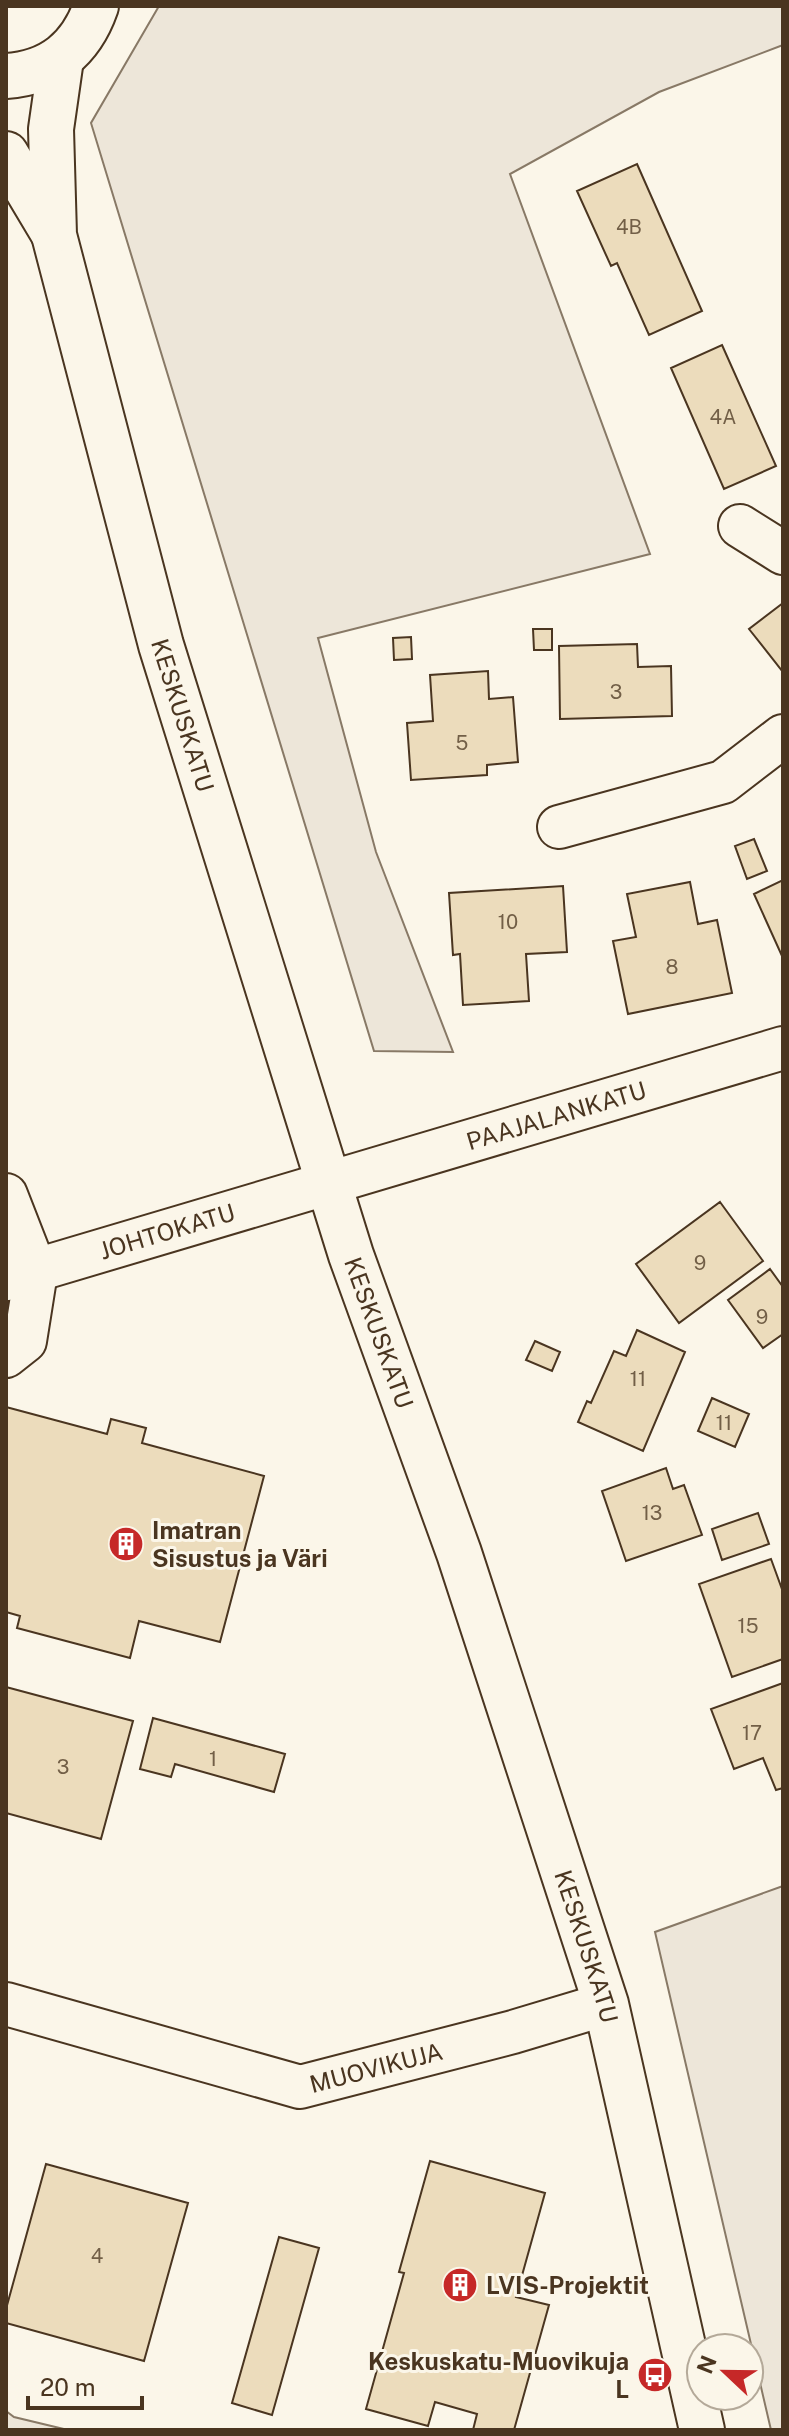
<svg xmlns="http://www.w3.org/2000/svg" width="789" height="2436" viewBox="0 0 789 2436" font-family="'Public Sans',sans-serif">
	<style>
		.green { fill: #ede6d9; stroke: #887966; stroke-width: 2 }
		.building { fill: #ecdcbc; stroke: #4a3520; stroke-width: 2 }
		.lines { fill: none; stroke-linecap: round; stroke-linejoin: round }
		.minor-casing { stroke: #4a3520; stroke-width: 46 }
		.major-casing { stroke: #4a3520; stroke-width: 48 }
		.minor { stroke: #fbf6e9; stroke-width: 42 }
		.major { stroke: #fbf6e9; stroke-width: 44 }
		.labels { text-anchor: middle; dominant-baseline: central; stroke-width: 6; stroke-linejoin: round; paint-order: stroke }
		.number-label { font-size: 20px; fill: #725f47 }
		.street-label { font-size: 24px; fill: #4a3520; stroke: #fbf6e9 }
		.poi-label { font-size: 24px; font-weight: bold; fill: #4a3520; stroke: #fbf6e9; text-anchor: start }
	</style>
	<rect width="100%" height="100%" fill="#fbf6e9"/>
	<!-- green -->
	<path class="green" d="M159,6H783V45L659,92L510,174L650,554L318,638L376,852L453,1052L374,1051L91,123Z
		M783,1886V2430H771L655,1932Z
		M6,2411L14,2417L68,2430H6Z"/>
	<!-- building -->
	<path class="building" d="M637,164L702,311L649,335L617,263L611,266L577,191Z
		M722,345L776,466L724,489L671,368Z
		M783,603V672L749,629Z
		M533,629H552V650H534Z
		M411,637L412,659L394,660L393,638Z
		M637,644L638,667L671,666L672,716L560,719L559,646Z
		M488,671L489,699L513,697L518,762L487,765V775L411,780L407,723L433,721L430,675Z
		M754,839L767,871L747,879L735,846Z
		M783,880V956H782L754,894Z
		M690,882L698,924L717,920L732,993L628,1014L613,941L636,937L627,894Z
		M563,886L567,952L526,954L529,1001L463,1005L460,954L453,955L449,893Z
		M720,1202L763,1261L679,1323L636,1264Z
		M770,1269L783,1287V1334L763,1348L728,1300Z
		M637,1330L685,1352L643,1451L578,1422L587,1401L591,1403L614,1351L626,1356Z
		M535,1341L560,1352L552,1371L526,1360Z
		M712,1398L749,1414L735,1447L698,1431Z
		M6,1407L107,1434L111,1419L146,1428L142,1443L264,1476L220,1642L139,1621L130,1658L17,1628L20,1616L6,1612Z
		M666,1468L673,1489L684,1485L702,1535L626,1561L602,1491Z
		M758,1513L769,1544L722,1560L712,1529Z
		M771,1559L783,1592V1659L732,1677L699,1584Z
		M783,1683V1788L776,1790L763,1758L734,1769L711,1709Z
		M6,1687L133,1721L101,1839L6,1813Z
		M153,1718L285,1754L274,1792L175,1764L171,1777L140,1769Z
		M430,2161L545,2193L516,2297L549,2305L514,2430H473L477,2414L435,2402L428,2426L366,2409L404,2273L399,2272Z
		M46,2164L188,2203L144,2361L6,2323V2309Z
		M279,2237L319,2248L272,2415L232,2403Z"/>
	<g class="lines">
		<defs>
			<g id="minor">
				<path d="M740,526L783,553"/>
				<path d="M559,827L723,782L783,736"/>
				<path d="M6,1195L36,1272L25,1341L6,1356"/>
				<path id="s1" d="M6,1279L783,1048"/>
				<path id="s2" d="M6,2004L300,2087L513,2032L606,2004"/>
			</g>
			<g id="major">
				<path id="s3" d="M61,59L51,129L54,235L161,645L351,1255L459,1553L606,2004L702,2430"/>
				<path d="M6,76C52,73 81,49 96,6"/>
				<path d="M6,154L52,231"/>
			</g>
		</defs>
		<!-- minor casing -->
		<use href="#minor" class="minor-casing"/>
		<!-- major casing -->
		<use href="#major" class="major-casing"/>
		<!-- minor -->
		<use href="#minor" class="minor"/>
		<!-- major -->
		<use href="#major" class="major"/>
	</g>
	<!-- icons -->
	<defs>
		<symbol id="building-disc" viewBox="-11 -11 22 22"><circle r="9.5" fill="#c62828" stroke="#fbf6e9"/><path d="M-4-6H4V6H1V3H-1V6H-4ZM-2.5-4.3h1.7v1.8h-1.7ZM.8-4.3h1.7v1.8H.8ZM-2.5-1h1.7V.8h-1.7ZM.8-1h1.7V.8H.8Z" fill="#fff"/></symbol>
		<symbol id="bus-disc" viewBox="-11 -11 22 22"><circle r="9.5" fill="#c62828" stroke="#fbf6e9"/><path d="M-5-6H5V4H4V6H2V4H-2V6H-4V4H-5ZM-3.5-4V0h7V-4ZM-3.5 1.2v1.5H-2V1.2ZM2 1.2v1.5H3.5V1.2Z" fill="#fff"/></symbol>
	</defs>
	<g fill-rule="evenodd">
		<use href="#building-disc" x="106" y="1524" width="40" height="40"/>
		<use href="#building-disc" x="440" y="2265" width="40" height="40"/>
		<use href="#bus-disc" x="635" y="2355" width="40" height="40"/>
	</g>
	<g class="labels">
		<!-- number labels -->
		<g class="number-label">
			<text x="629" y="227">4B</text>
			<text x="723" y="417">4A</text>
			<text x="616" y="692">3</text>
			<text x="462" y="743">5</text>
			<text x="508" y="922">10</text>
			<text x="672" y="967">8</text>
			<text x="700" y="1263">9</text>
			<text x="762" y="1317">9</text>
			<text x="638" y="1379">11</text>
			<text x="724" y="1423">11</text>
			<text x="652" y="1513">13</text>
			<text x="748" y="1626">15</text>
			<text x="752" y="1733">17</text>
			<text x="213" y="1759">1</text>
			<text x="63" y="1767">3</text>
			<text x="97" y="2256">4</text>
		</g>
		<!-- street labels -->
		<g class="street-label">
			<text stroke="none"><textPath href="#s3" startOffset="674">KESKUSKATU</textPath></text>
			<text stroke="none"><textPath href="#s1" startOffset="574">PAAJALANKATU</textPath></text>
			<text stroke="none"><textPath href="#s1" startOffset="168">JOHTOKATU</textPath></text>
			<text stroke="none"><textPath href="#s3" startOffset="1322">KESKUSKATU</textPath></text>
			<text stroke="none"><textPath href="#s3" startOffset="1970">KESKUSKATU</textPath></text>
			<text stroke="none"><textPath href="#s2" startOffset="384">MUOVIKUJA</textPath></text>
		</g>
		<!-- poi labels -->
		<g class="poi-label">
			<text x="152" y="1530">Imatran<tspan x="152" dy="28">Sisustus ja Väri</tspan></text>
			<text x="486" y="2285">LVIS-Projektit</text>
			<text x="629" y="2361" text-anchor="end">Keskuskatu-Muovikuja<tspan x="629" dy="28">L</tspan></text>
		</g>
	</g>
	<!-- border -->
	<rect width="789" height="2436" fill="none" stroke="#4a3520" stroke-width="16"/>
	<!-- north arrow -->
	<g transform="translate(725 2372) rotate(292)"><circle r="38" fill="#fbf6e9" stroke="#b4a999" stroke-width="2"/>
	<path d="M0-6L14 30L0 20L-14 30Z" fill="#c62828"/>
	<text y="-12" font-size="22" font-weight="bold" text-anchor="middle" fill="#4a3520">N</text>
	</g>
	<!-- scale -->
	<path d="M28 2396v12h114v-12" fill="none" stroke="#4a3520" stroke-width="4"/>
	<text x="40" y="2396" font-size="24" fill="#4a3520" stroke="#fbf6e9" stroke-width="6" paint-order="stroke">20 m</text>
</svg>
